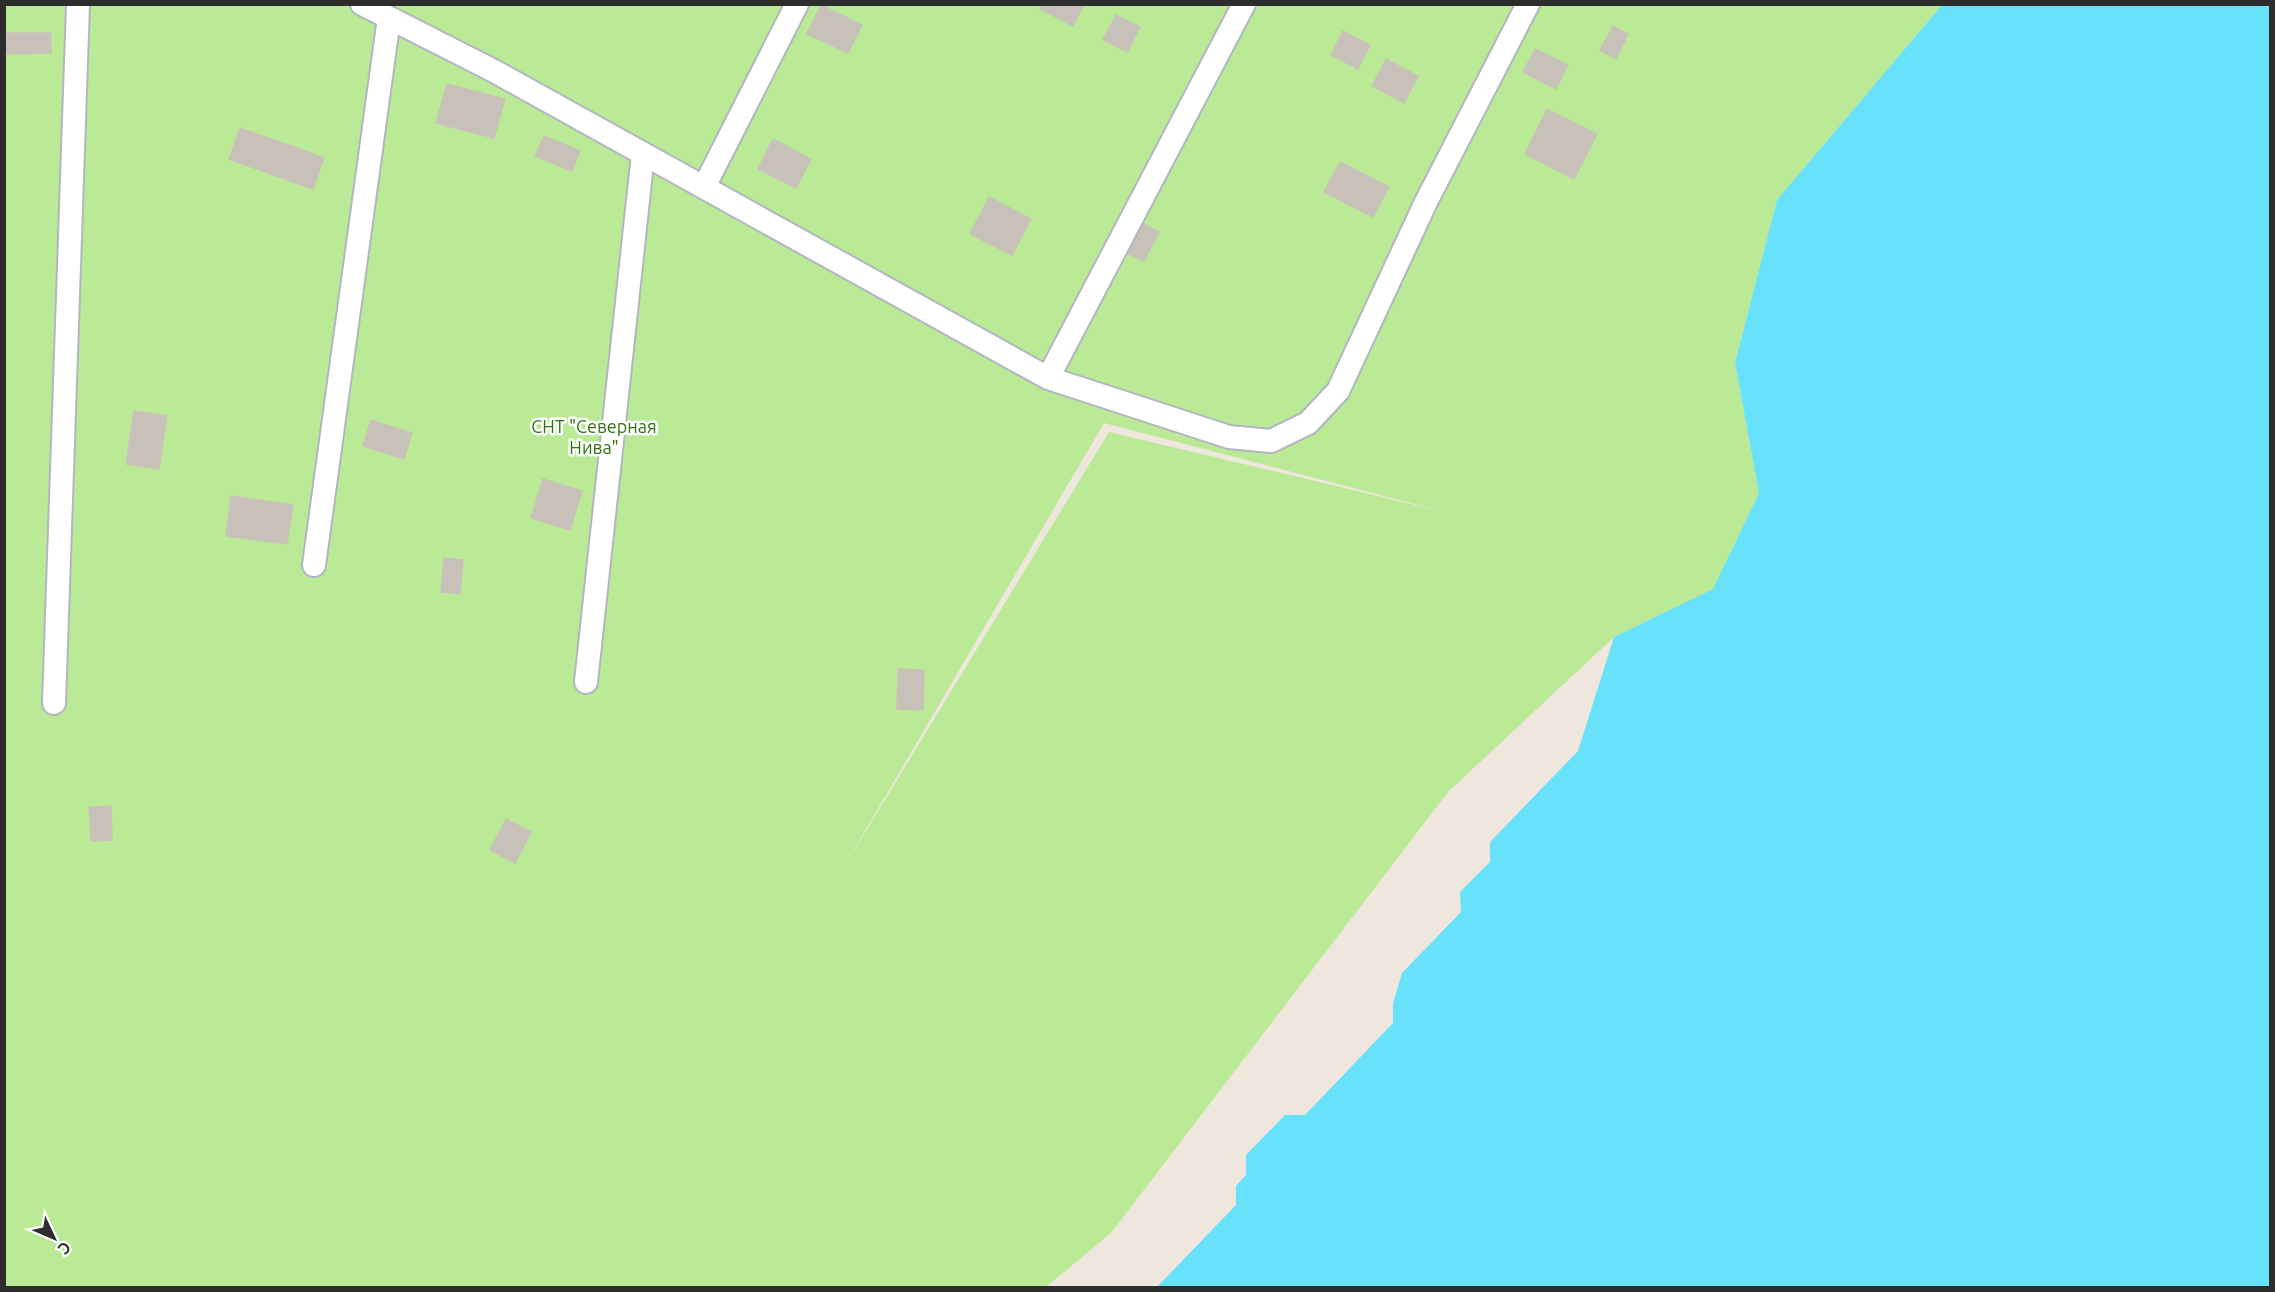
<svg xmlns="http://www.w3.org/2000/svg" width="2275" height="1292" viewBox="0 0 2275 1292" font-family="Ubuntu,sans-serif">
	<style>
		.green { fill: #baea96; fill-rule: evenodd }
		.water { fill: #68e1fa }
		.building { fill: #c8c1b9; stroke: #cbc2b7; stroke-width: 1.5 }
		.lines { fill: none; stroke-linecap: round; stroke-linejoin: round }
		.service-casing { stroke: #b2b6c1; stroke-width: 26 }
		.service { stroke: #fff; stroke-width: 22 }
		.labels { text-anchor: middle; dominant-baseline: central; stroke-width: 5; stroke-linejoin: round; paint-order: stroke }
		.park-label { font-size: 18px; fill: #307214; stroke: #fff }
	</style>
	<rect width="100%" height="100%" fill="#efe6de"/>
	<!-- green -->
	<path class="green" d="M5,5H1942L1777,200L1735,363L1759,493L1713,589L1614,637L1448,792L1111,1233L1046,1287L5,1288ZM1104,423L1449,513L1109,432L838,877Z"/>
	<!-- water -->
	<path class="water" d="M1942,5H2270V1287H1157L1236,1205V1186L1246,1175V1155L1285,1115H1305L1393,1023V1003L1402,973L1461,912L1460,892L1490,862V842L1578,751L1614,637L1713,589L1759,493L1735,363L1777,200Z"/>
	<!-- building -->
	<path class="building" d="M1042,4H1084L1073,26L1040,9Z
		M821,5L862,25L848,53L807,34Z
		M1116,15L1140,27L1127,52L1103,40Z
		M1613,26L1628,34L1616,59L1600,50Z
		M1343,31L1370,45L1358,69L1331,55Z
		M4,33H51V53L4,54Z
		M1535,49L1568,65L1556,89L1523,72Z
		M1386,59L1418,76L1404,103L1372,86Z
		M447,84L505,99L494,138L436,123Z
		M1547,109L1597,134L1574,179L1525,154Z
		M240,128L280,142L268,173L229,159Z
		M544,136L580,151L572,171L535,156Z
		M773,139L811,159L796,188L758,169Z
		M280,142L324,158L313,189L268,173Z
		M1340,162L1389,187L1373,217L1324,192Z
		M989,197L1031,219L1012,255L970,234Z
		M1142,223L1159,232L1144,261L1126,253Z
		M134,411L167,416L159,469L126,464Z
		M371,420L412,433L404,459L363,446Z
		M543,479L582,491L570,530L531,518Z
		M231,496L293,505L287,544L226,536Z
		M444,558L463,560L460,594L441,592Z
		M898,669L924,670L923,710L897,709Z
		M111,806L112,840L91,841L89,807Z
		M506,819L531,832L515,863L490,850Z"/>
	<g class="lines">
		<defs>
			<path id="service" d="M362,4L494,71L1048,378L1244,4
				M704,187L797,4
				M1048,378L1229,437L1271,441L1308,423L1338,391L1426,202L1528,4
				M314,565L389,18
				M586,682L643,154
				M54,703L78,4"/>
		</defs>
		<!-- service casing -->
		<use href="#service" class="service-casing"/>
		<!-- service -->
		<use href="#service" class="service"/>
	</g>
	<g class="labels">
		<!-- park labels -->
		<g class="park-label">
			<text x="594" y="426">СНТ "Северная<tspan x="594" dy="21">Нива"</tspan></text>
		</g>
	</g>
	<!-- border -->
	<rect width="2275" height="1292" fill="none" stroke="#2d2d2d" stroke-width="12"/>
	<!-- north arrow -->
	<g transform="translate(54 1238) rotate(134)" stroke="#ffffff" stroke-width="4.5" paint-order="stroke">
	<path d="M0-4.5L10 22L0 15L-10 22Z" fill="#2d2d2d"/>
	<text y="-9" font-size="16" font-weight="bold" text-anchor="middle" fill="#2d2d2d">С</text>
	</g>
</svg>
